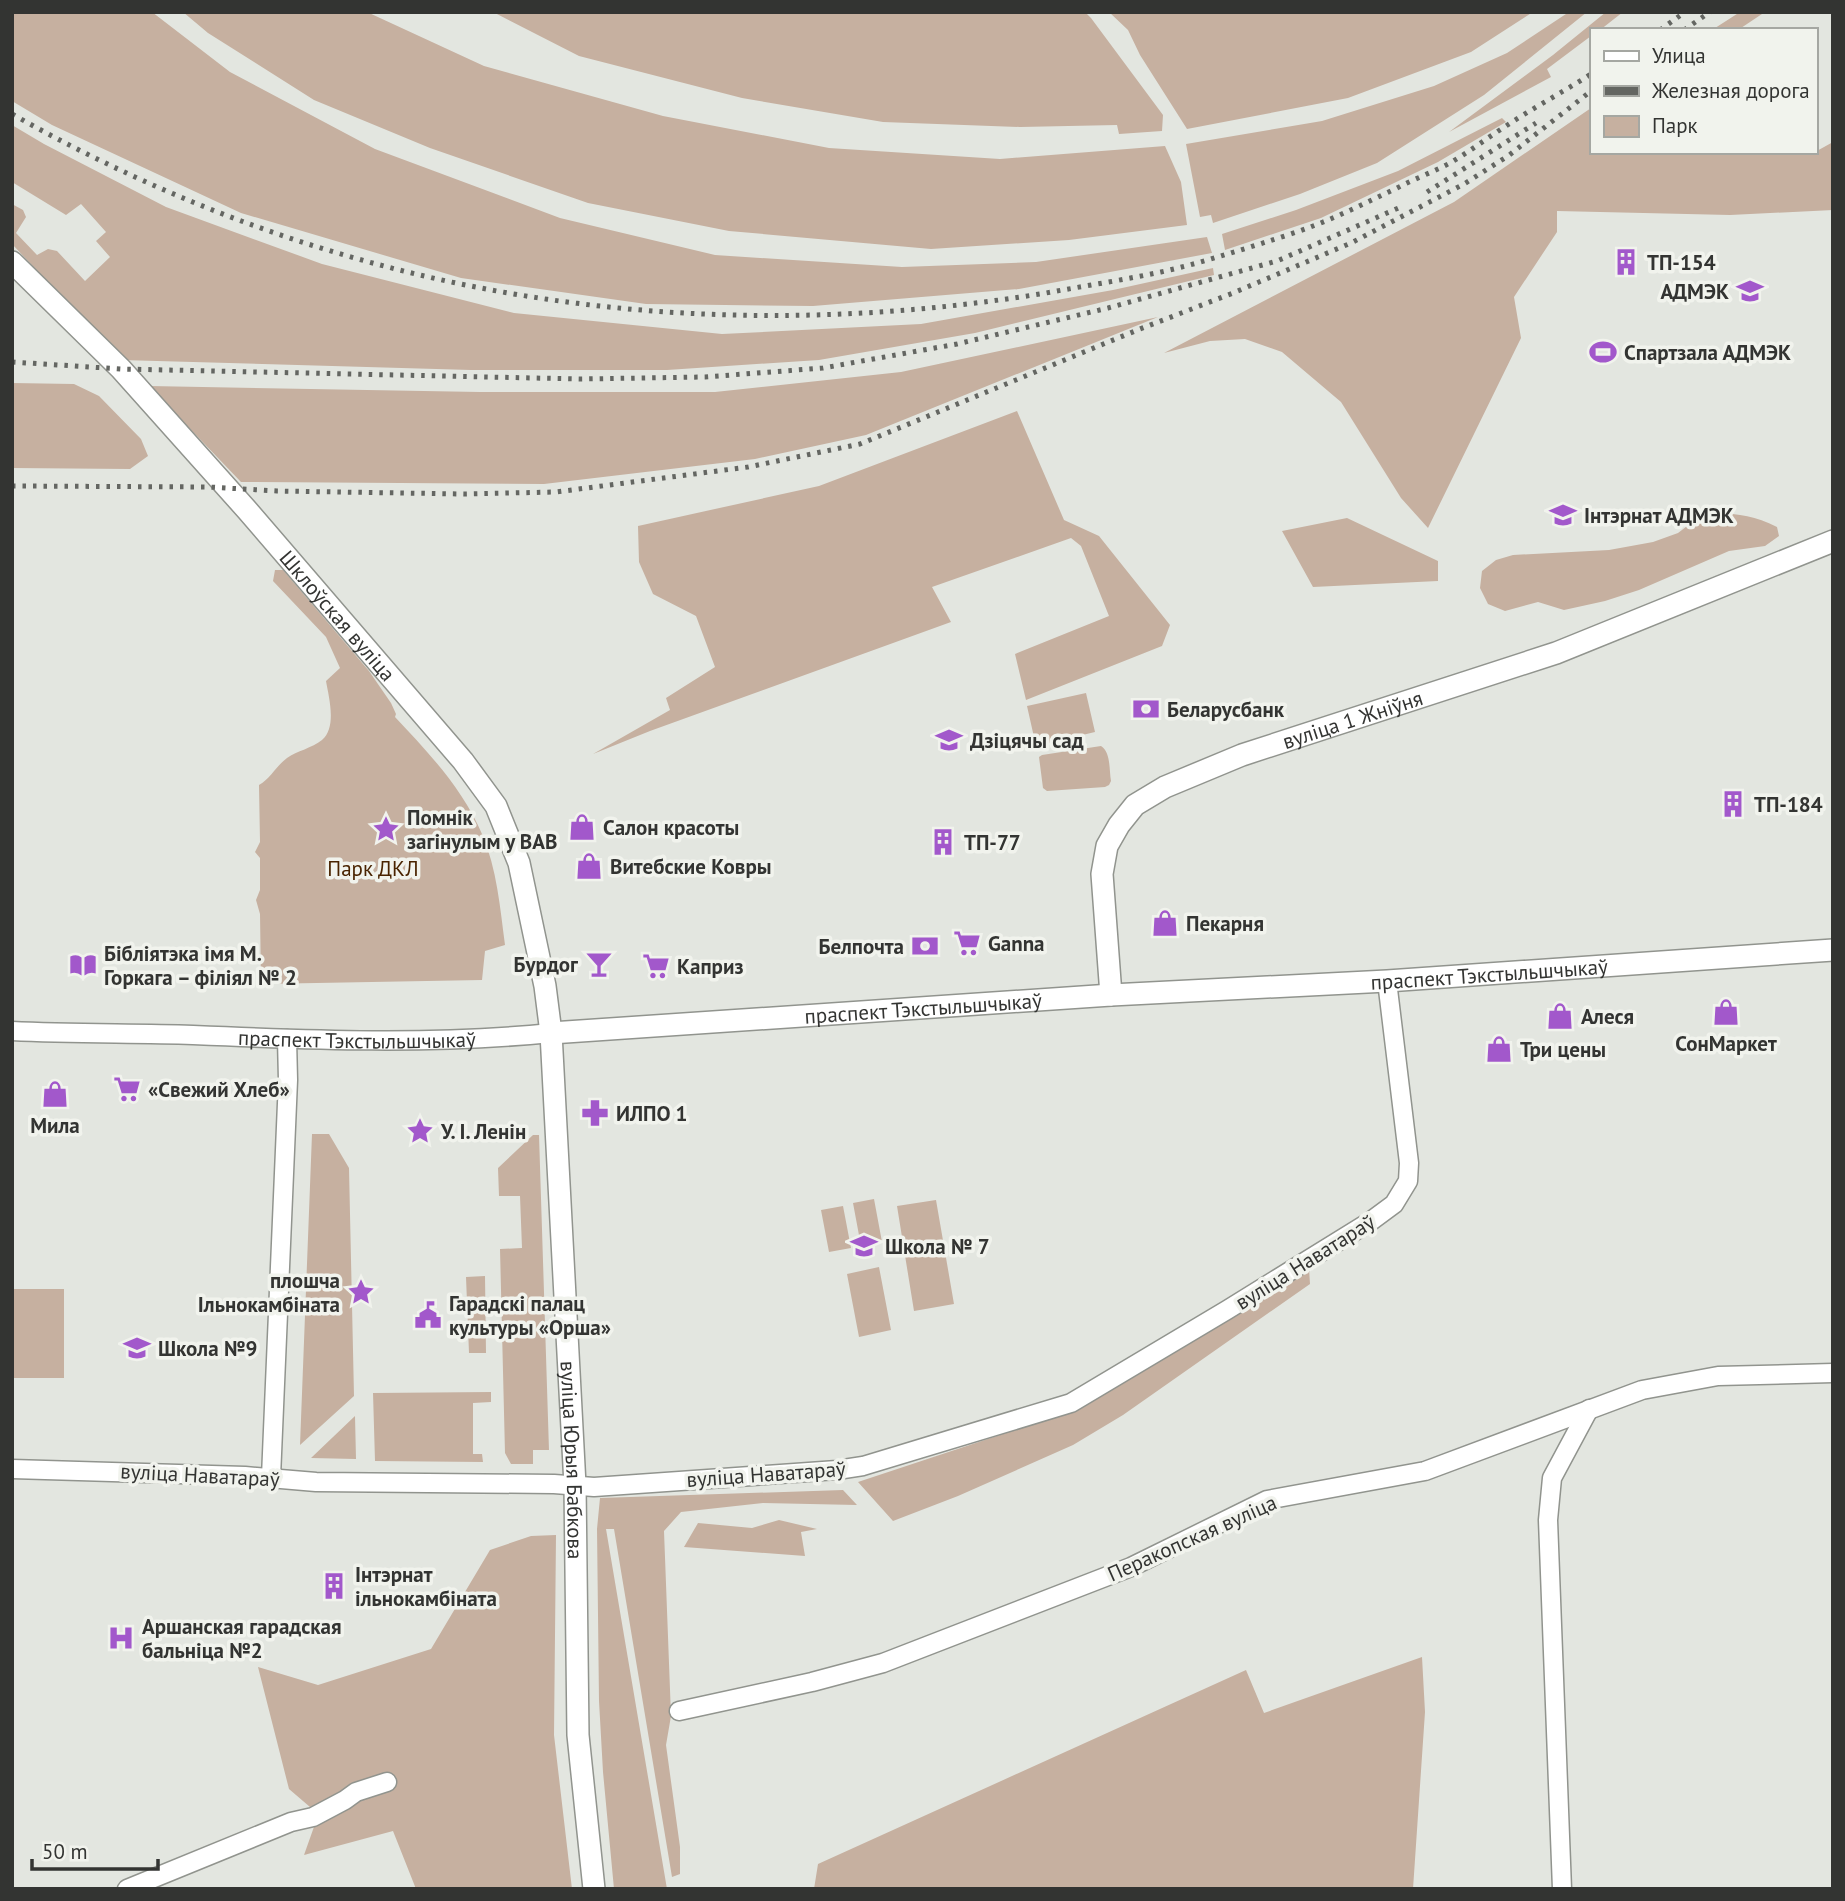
<svg xmlns="http://www.w3.org/2000/svg" width="1845" height="1901" viewBox="0 0 1845 1901" font-family="'PT Sans',sans-serif">
	<style>
		.green { fill: #c6b0a0 }
		.lines { fill: none; stroke-linecap: round; stroke-linejoin: round }
		.minor-casing { stroke: #91948e; stroke-width: 21 }
		.major-casing { stroke: #91948e; stroke-width: 24 }
		.minor { stroke: #fff; stroke-width: 18 }
		.major { stroke: #fff; stroke-width: 21 }
		.rail { stroke: #646662; stroke-width: 5; stroke-dasharray: 3.5 7; stroke-linecap: butt }
		.labels { text-anchor: middle; dominant-baseline: central; stroke-width: 7; stroke-linejoin: round; paint-order: stroke }
		.poi-label { font-size: 21px; font-weight: bold; fill: #333432; stroke: #f1f3ed; text-anchor: start }
		.street-label { font-size: 21px; fill: #333432; stroke: #f1f3ed }
		.park-label { font-size: 21px; fill: #492300; stroke: #f1f3ed }
	</style>
	<rect width="100%" height="100%" fill="#e3e6e0"/>
	<!-- green -->
	<path class="green" d="M12,12H152L230,72L375,149L560,218L715,255L902,267L1036,262L1207,237L1212,253L1019,289L813,306L646,304L461,278L241,213L52,125L12,101Z
		M183,12H367L484,66L663,116L829,148L1000,159L1165,146L1181,182L1187,225L1069,240L931,249L729,231L588,203L430,148L314,100L208,33Z
		M493,12H1085L1091,18L1163,115L1162,131L1119,134L1117,125L1020,127L883,122L742,98L579,56Z
		M1109,12H1533L1471,52L1348,98L1187,129L1140,55L1128,30Z
		M1569,12H1587L1484,95L1377,163L1300,194L1213,223L1211,215L1200,217L1186,144L1322,121L1434,86L1507,53Z
		M1606,12H1623L1600,30H1591V36L1547,69L1551,77L1449,132L1553,55Z
		M1740,12H1765L1738,30H1712Z
		M1591,108V152H1815L1833,142V210L1730,215L1557,211V232L1514,297L1521,338L1428,528L1401,498L1341,402L1282,352L1245,339L1210,341L1164,353L1454,202Z
		M1502,118L1506,122L1438,162L1321,218L1225,250L1222,234L1296,210L1398,171Z
		M12,125L44,144L166,207L322,264L514,313L722,334L921,324L1113,290L1213,268L1214,275L975,333L819,360L667,370H471L121,360L12,244V204L23,210L26,217L16,233L37,255L48,249L57,251L85,281L110,257L96,241L106,232L81,204L66,215L12,182Z
		M1158,317L866,435L755,459L544,484L241,482L149,386L480,392H715L901,372Z
		M12,383L74,384L99,396L141,439L148,456L130,469L12,468Z
		M1017,411L1064,520L1099,536L1170,625L1162,646L1026,700L1015,654L1109,616L1081,546L1071,538L932,587L951,622L650,731L593,754L670,710L666,698L715,667L696,616L653,594L639,562L638,526L819,486Z
		M1716,513C1740,514 1755,516 1777,527L1779,536L1765,546L1729,551L1639,590L1605,601L1564,610L1538,602L1505,611L1488,604L1480,588L1482,571L1496,560L1513,555L1609,550L1653,542L1678,533L1699,517Z
		M1347,518L1438,561V581L1313,587L1282,531Z
		M275,570H283L369,671L391,703L396,714L395,717C428,752 463,789 482,834C497,869 500,907 505,945L485,951L482,980L261,984L260,914L256,900L260,890V858L255,852L260,842L259,785C271,778 276,766 287,758C297,751 312,748 322,740C337,727 329,698 326,681L340,668L326,637L273,581Z
		M1086,693L1095,732L1036,746L1027,706Z
		M1101,746C1111,752 1109,770 1111,781L1109,785L1105,787L1047,791L1043,788L1039,757L1042,755Z
		M312,1134H329L349,1168L354,1396L300,1445Z
		M533,1135H539L549,1450H533V1464H511L505,1453L500,1249L522,1248L520,1196H499L498,1168Z
		M874,1199L882,1242L861,1246L853,1203Z
		M936,1200L954,1304L914,1311L897,1206Z
		M843,1206L851,1248L829,1252L821,1210Z
		M879,1267L891,1330L859,1337L847,1274Z
		M1309,1268L1310,1284L1123,1415L1073,1445L958,1496L893,1521L858,1482L1066,1413L1110,1391Z
		M485,1276L486,1353H469L466,1277Z
		M12,1289H64V1378H12Z
		M491,1392V1402L473,1403V1454H482L483,1462L375,1461L373,1393Z
		M355,1416L356,1459L311,1458Z
		M843,1490L857,1505L763,1503L681,1512L664,1531L671,1716L666,1745L680,1847V1874L672,1877L614,1529H606L667,1889H614L603,1772L599,1701L597,1529L600,1498Z
		M779,1520L817,1529L801,1532L805,1556L684,1547L698,1523L752,1528Z
		M556,1535L554,1735L572,1889H416L393,1831L304,1855L315,1824L330,1801L310,1807L289,1789L258,1667L318,1685L431,1649L490,1550L531,1536Z
		M1422,1657L1425,1712L1413,1889H814L818,1864L1246,1670L1264,1713Z"/>
	<g class="lines">
		<defs>
			<g id="minor">
				<path id="s1" d="M12,1031C73,1034 133,1033 193,1035C312,1040 432,1045 551,1033"/>
				<path d="M12,1469L245,1476L316,1482L554,1484L594,1487L837,1470L863,1466L1071,1403L1227,1310L1371,1221L1394,1204L1408,1181L1409,1163L1387,981"/>
				<path d="M271,1477L288,1080L287,1039"/>
				<path d="M679,1711L812,1682L883,1663L1131,1567L1267,1500L1425,1471L1642,1390L1718,1376L1833,1373"/>
				<path d="M127,1889L291,1822L313,1817L345,1800L356,1792L387,1782"/>
				<path d="M1562,1889L1548,1520L1552,1478L1589,1409"/>
			</g>
			<g id="major">
				<path id="s2" d="M12,262L121,369L247,510L463,761L496,806L519,863L545,986L551,1033L575,1485L578,1735L594,1889"/>
				<path id="s3" d="M1111,995L1102,874L1107,846L1119,825L1135,805L1165,787L1242,755L1556,653L1833,541"/>
				<path id="s4" d="M551,1033L1111,995L1387,981L1833,950"/>
			</g>
		</defs>
		<!-- minor casing -->
		<use href="#minor" class="minor-casing"/>
		<!-- major casing -->
		<use href="#major" class="major-casing"/>
		<!-- minor -->
		<use href="#minor" class="minor"/>
		<!-- major -->
		<use href="#major" class="major"/>
		<!-- rail -->
		<path class="rail" d="M1660,30L1685,12
			M1684,30L1710,12
			M12,114C333,296 683,352 1046,293C1084,286 1123,280 1161,272C1197,264 1231,253 1266,242C1281,237 1298,232 1313,226C1342,215 1369,201 1397,188C1414,179 1433,172 1450,163C1469,152 1487,138 1506,126C1533,108 1563,92 1591,74
			M1427,192L1536,123
			M12,362L121,369L580,379L705,377L823,368L957,344L1108,308L1277,261L1403,206
			M12,486L209,487L277,491L464,494L556,492L748,467L860,444L1140,329L1233,293L1351,243L1464,184L1508,156L1591,91"/>
	</g>
	<!-- icons -->
	<defs>
		<symbol id="building-bare" viewBox="-9 -9 18 18"><path d="M-4-6H4V6H1V3H-1V6H-4ZM-2.5-4.3h1.7v1.8h-1.7ZM.8-4.3h1.7v1.8H.8ZM-2.5-1h1.7V.8h-1.7ZM.8-1h1.7V.8H.8Z" fill="#a258cb" stroke="#f1f3ed" stroke-width="2.5" paint-order="stroke"/></symbol>
		<symbol id="university-bare" viewBox="-9 -9 18 18"><path d="M0-5L7-2L0 1L-7-2ZM-4 1L0 2.5L4 1V4Q0 6-4 4Z" fill="#a258cb" stroke="#f1f3ed" stroke-width="2.5" paint-order="stroke"/></symbol>
		<symbol id="stadium-bare" viewBox="-9 -9 18 18"><path d="M0-5a6.5 5 0 1 0 0 10a6.5 5 0 1 0 0-10ZM-3.5-1.8h7v3.6h-7Z" fill="#a258cb" stroke="#f1f3ed" stroke-width="2.5" paint-order="stroke"/></symbol>
		<symbol id="bank-bare" viewBox="-9 -9 18 18"><path d="M-6-4H6V4H-6ZM0-2.3a2.3 2.3 0 1 0 0 4.6a2.3 2.3 0 1 0 0-4.6Z" fill="#a258cb" stroke="#f1f3ed" stroke-width="2.5" paint-order="stroke"/></symbol>
		<symbol id="school-bare" viewBox="-9 -9 18 18"><path d="M0-5L7-2L0 1L-7-2ZM-4 1L0 2.5L4 1V4Q0 6-4 4Z" fill="#a258cb" stroke="#f1f3ed" stroke-width="2.5" paint-order="stroke"/></symbol>
		<symbol id="shop-bare" viewBox="-9 -9 18 18"><path d="M-5-2.5h2.3a2.7 3.5 0 0 1 5.4 0H5L5.5 6h-11ZM-1.5-2.5h3a1.5 2.3 0 0 0-3 0Z" fill="#a258cb" stroke="#f1f3ed" stroke-width="2.5" paint-order="stroke"/></symbol>
		<symbol id="sight-bare" viewBox="-9 -9 18 18"><path d="M0-6L1.8-2.2L6-1.7L2.9 1.2L3.7 5.4L0 3.3L-3.7 5.4L-2.9 1.2L-6-1.7L-1.8-2.2Z" fill="#a258cb" stroke="#f1f3ed" stroke-width="2.5" paint-order="stroke"/></symbol>
		<symbol id="supermarket-bare" viewBox="-9 -9 18 18"><path d="M-6-5.5h2.5l.6 2H6L4.5 2H-2.5L-4.4-4H-6ZM-1.5 3.2a1.3 1.3 0 1 0 .1 0ZM3 3.2a1.3 1.3 0 1 0 .1 0Z" fill="#a258cb" stroke="#f1f3ed" stroke-width="2.5" paint-order="stroke"/></symbol>
		<symbol id="bar-bare" viewBox="-9 -9 18 18"><path d="M-6-5H6L.8 .8V4.5H3.5V6h-7V4.5H-.8V.8Z" fill="#a258cb" stroke="#f1f3ed" stroke-width="2.5" paint-order="stroke"/></symbol>
		<symbol id="library-bare" viewBox="-9 -9 18 18"><path d="M-6-4Q-3-5.5-.7-3.5V5Q-3 3-6 4ZM6-4Q3-5.5 .7-3.5V5Q3 3 6 4Z" fill="#a258cb" stroke="#f1f3ed" stroke-width="2.5" paint-order="stroke"/></symbol>
		<symbol id="pharmacy-bare" viewBox="-9 -9 18 18"><path d="M-2-6h4v4h4v4h-4v4h-4v-4h-4v-4h4Z" fill="#a258cb" stroke="#f1f3ed" stroke-width="2.5" paint-order="stroke"/></symbol>
		<symbol id="civic-bare" viewBox="-9 -9 18 18"><path d="M-.6-6.5H3V-4.5H.6V-3L4-1V1h2V6H-6V1h2V-1L-.6-3ZM-1.2 2.5V6h2.4V2.5Z" fill="#a258cb" stroke="#f1f3ed" stroke-width="2.5" paint-order="stroke"/></symbol>
		<symbol id="hospital-bare" viewBox="-9 -9 18 18"><path d="M-5-5h3v3.5h4V-5h3V5h-3V1.5h-4V5h-3Z" fill="#a258cb" stroke="#f1f3ed" stroke-width="2.5" paint-order="stroke"/></symbol>
	</defs>
	<g fill-rule="evenodd">
		<use href="#building-bare" x="1607" y="243" width="38" height="38"/>
		<use href="#university-bare" x="1731" y="272" width="38" height="38"/>
		<use href="#stadium-bare" x="1584" y="333" width="38" height="38"/>
		<use href="#university-bare" x="1544" y="496" width="38" height="38"/>
		<use href="#bank-bare" x="1127" y="690" width="38" height="38"/>
		<use href="#school-bare" x="930" y="721" width="38" height="38"/>
		<use href="#building-bare" x="1714" y="785" width="38" height="38"/>
		<use href="#shop-bare" x="563" y="808" width="38" height="38"/>
		<use href="#sight-bare" x="367" y="810" width="38" height="38"/>
		<use href="#building-bare" x="924" y="823" width="38" height="38"/>
		<use href="#shop-bare" x="570" y="847" width="38" height="38"/>
		<use href="#shop-bare" x="1146" y="904" width="38" height="38"/>
		<use href="#supermarket-bare" x="948" y="924" width="38" height="38"/>
		<use href="#bank-bare" x="906" y="927" width="38" height="38"/>
		<use href="#bar-bare" x="580" y="945" width="38" height="38"/>
		<use href="#library-bare" x="64" y="946" width="38" height="38"/>
		<use href="#supermarket-bare" x="637" y="947" width="38" height="38"/>
		<use href="#shop-bare" x="1707" y="993" width="38" height="38"/>
		<use href="#shop-bare" x="1541" y="997" width="38" height="38"/>
		<use href="#shop-bare" x="1480" y="1030" width="38" height="38"/>
		<use href="#supermarket-bare" x="108" y="1070" width="38" height="38"/>
		<use href="#shop-bare" x="36" y="1075" width="38" height="38"/>
		<use href="#pharmacy-bare" x="576" y="1094" width="38" height="38"/>
		<use href="#sight-bare" x="401" y="1112" width="38" height="38"/>
		<use href="#school-bare" x="845" y="1227" width="38" height="38"/>
		<use href="#sight-bare" x="342" y="1273" width="38" height="38"/>
		<use href="#civic-bare" x="409" y="1296" width="38" height="38"/>
		<use href="#school-bare" x="118" y="1329" width="38" height="38"/>
		<use href="#building-bare" x="315" y="1567" width="38" height="38"/>
		<use href="#hospital-bare" x="102" y="1619" width="38" height="38"/>
	</g>
	<g class="labels">
		<!-- poi labels -->
		<g class="poi-label">
			<text x="1647" y="262">ТП-154</text>
			<text x="1729" y="291" text-anchor="end">АДМЭК</text>
			<text x="1624" y="352">Спартзала АДМЭК</text>
			<text x="1584" y="515">Інтэрнат АДМЭК</text>
			<text x="1167" y="709">Беларусбанк</text>
			<text x="970" y="740">Дзіцячы сад</text>
			<text x="1754" y="804">ТП-184</text>
			<text x="407" y="817">Помнік<tspan x="407" dy="24">загінулым у ВАВ</tspan></text>
			<text x="603" y="827">Салон красоты</text>
			<text x="964" y="842">ТП-77</text>
			<text x="610" y="866">Витебские Ковры</text>
			<text x="1186" y="923">Пекарня</text>
			<text x="988" y="943">Ganna</text>
			<text x="904" y="946" text-anchor="end">Белпочта</text>
			<text x="104" y="953">Бібліятэка імя М.<tspan x="104" dy="24">Горкага – філіял № 2</tspan></text>
			<text x="578" y="964" text-anchor="end">Бурдог</text>
			<text x="677" y="966">Каприз</text>
			<text x="1581" y="1016">Алеся</text>
			<text x="1726" y="1043" text-anchor="middle">СонМаркет</text>
			<text x="1520" y="1049">Три цены</text>
			<text x="148" y="1089">«Свежий Хлеб»</text>
			<text x="616" y="1113">ИЛПО 1</text>
			<text x="55" y="1125" text-anchor="middle">Мила</text>
			<text x="441" y="1131">У. І. Ленін</text>
			<text x="885" y="1246">Школа № 7</text>
			<text x="340" y="1280" text-anchor="end">плошча<tspan x="340" dy="24">Ільнокамбіната</tspan></text>
			<text x="449" y="1303">Гарадскі палац<tspan x="449" dy="24">культуры «Орша»</tspan></text>
			<text x="158" y="1348">Школа №9</text>
			<text x="355" y="1574">Інтэрнат<tspan x="355" dy="24">ільнокамбіната</tspan></text>
			<text x="142" y="1626">Аршанская гарадская<tspan x="142" dy="24">бальніца №2</tspan></text>
		</g>
		<!-- street labels -->
		<g class="street-label">
			<text stroke="none"><textPath href="#s2" startOffset="481">Шклоўская вуліца</textPath></text>
			<text stroke="none"><textPath href="#s3" startOffset="434">вуліца 1 Жніўня</textPath></text>
			<text stroke="none"><textPath href="#s4" startOffset="940">праспект Тэкстыльшчыкаў</textPath></text>
			<text stroke="none"><textPath href="#s4" startOffset="373">праспект Тэкстыльшчыкаў</textPath></text>
			<text stroke="none"><textPath href="#s1" startOffset="345">праспект Тэкстыльшчыкаў</textPath></text>
			<text transform="translate(1305 1262) rotate(-32)">вуліца Наватараў</text>
			<text stroke="none"><textPath href="#s2" startOffset="1391">вуліца Юрыя Бабкова</textPath></text>
			<text transform="translate(766 1474) rotate(-4)">вуліца Наватараў</text>
			<text transform="translate(200 1475) rotate(3)">вуліца Наватараў</text>
			<text transform="translate(1192 1538) rotate(-24)">Перакопская вуліца</text>
		</g>
		<!-- park labels -->
		<g class="park-label">
			<text x="373" y="868">Парк ДКЛ</text>
		</g>
	</g>
	<!-- border -->
	<rect width="1845" height="1901" fill="none" stroke="#333432" stroke-width="28"/>
	<!-- legend -->
	<rect x="1590" y="28" width="228" height="126" fill="#f1f3ed" stroke="#a5a7a2" stroke-width="2"/>
	<rect x="1604" y="51" width="35" height="10" fill="#ffffff" stroke="#a5a7a2" stroke-width="2"/>
	<text x="1652" y="63" font-size="21" fill="#333432">Улица</text>
	<rect x="1604" y="86" width="35" height="10" fill="#646662" stroke="#a5a7a2" stroke-width="2"/>
	<text x="1652" y="98" font-size="21" fill="#333432">Железная дорога</text>
	<rect x="1604" y="116" width="35" height="21" fill="#c6b0a0" stroke="#a5a7a2" stroke-width="2"/>
	<text x="1652" y="133" font-size="21" fill="#333432">Парк</text>
	<!-- scale -->
	<path d="M32 1859v10h126v-10" fill="none" stroke="#333432" stroke-width="3.5"/>
	<text x="42" y="1859" font-size="21" fill="#333432" stroke="#f1f3ed" stroke-width="5" paint-order="stroke">50 m</text>
</svg>
